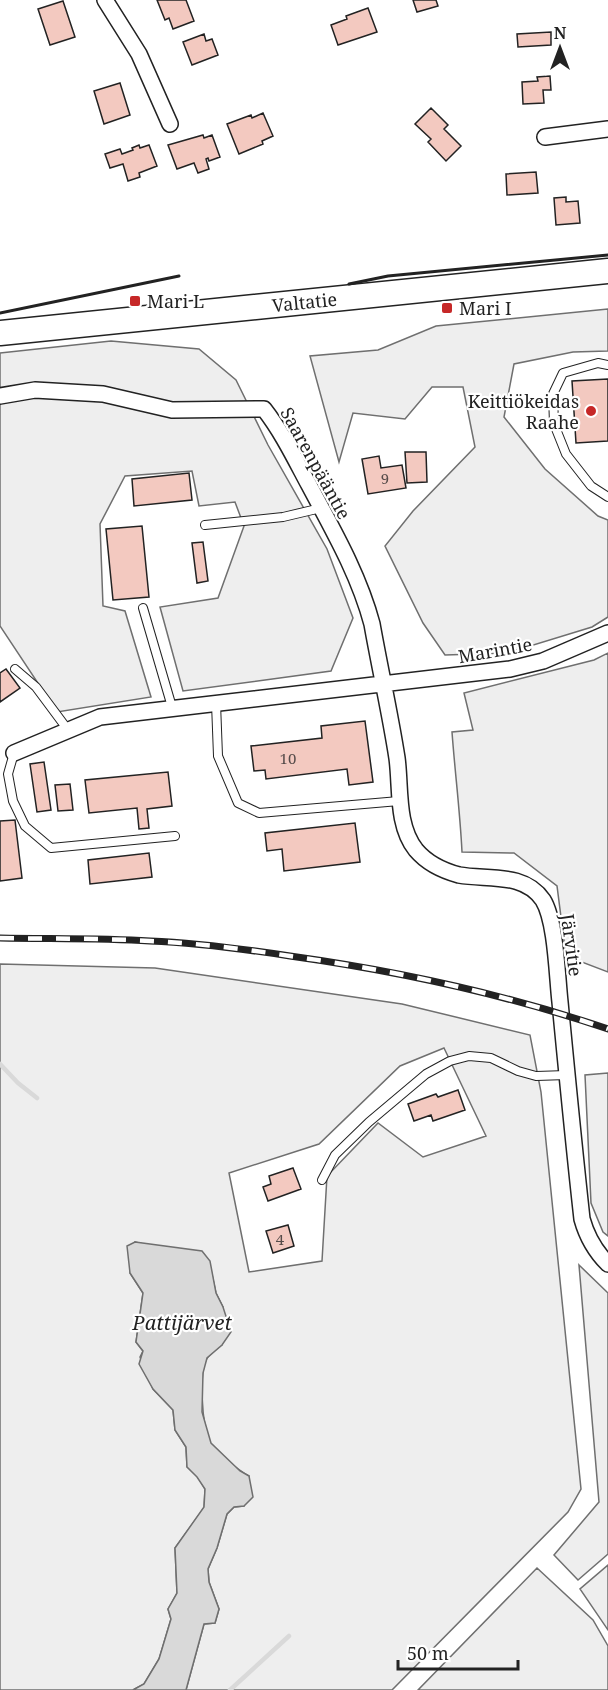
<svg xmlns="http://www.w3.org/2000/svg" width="608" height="1690" viewBox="0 0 608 1690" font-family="'Noto Serif',serif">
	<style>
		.green { fill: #eee; stroke: #6f6f6f; stroke-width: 1.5; fill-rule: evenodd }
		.water { fill: #d9d9d9; stroke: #6f6f6f; stroke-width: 1.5 }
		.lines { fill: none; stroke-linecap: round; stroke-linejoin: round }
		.stream { stroke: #d9d9d9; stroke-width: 4.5 }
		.building { fill: #f3c9c0; stroke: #222; stroke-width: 1.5 }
		.service-casing { stroke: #222; stroke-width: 10 }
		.minor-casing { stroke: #222; stroke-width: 18 }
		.trunk-casing { stroke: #222; stroke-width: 27 }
		.service { stroke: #fff; stroke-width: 8 }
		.minor { stroke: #fff; stroke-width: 15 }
		.trunk { stroke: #fff; stroke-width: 24 }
		.rail-casing { stroke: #222; stroke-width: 7 }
		.rail { stroke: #fff; stroke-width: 4.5; stroke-dasharray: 14; stroke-linecap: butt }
		.wall { stroke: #222; stroke-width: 3 }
		.poi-dot { fill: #c62828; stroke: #fff; stroke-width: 2 }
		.labels { text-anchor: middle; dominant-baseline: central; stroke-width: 4.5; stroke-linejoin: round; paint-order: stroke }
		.number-label { font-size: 15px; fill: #564c4a }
		.poi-label { font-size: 18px; fill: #222; stroke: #fff; text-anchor: start }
		.street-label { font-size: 18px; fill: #222; stroke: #fff }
		.water-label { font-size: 20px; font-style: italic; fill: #222; stroke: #fff }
	</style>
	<rect width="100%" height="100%" fill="#fff"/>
	<!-- green -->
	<path class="green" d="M608,309V351L573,352L514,364L504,417L545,469L598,516L608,520V617L592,627L507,653L445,655L423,623L385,546L413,511L475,447L463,387H432L405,419L353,413L339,462L310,356L378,350L436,326Z
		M111,341L199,349L236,380L268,445L327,549L353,618L331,671L183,691L160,607L218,598L244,526L235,502L199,506L192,471L125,476L100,524L103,606L125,611L151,697L57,712L0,626V353Z
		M608,653V972L566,956L557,886L514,853L462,852C460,811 455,773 452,732L473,730L464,693L594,660Z
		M0,964L155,968L402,1004L530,1035L541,1092L581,1489L568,1512L392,1690H186L204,1624L215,1623L219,1609L209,1582L208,1569L217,1548L227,1514L234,1507L244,1506L249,1476C238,1470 217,1453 210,1443C202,1429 198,1369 208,1357C212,1352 218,1348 222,1345L223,1307L216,1293L209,1261L135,1242L130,1273L143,1293L136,1342L143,1351L140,1357L153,1389L173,1410L175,1430L186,1447L187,1467L198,1477L205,1489L204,1508L175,1548L177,1593L168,1609L171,1619L159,1659L144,1684L133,1690H0ZM444,1048L486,1136L423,1157L378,1123L327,1176L322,1261L249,1272L229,1173L319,1144L400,1066Z
		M608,1073V1236L603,1232L591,1203L585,1075Z
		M579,1265L608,1293V1554L578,1580L554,1555L599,1502Z
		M608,1565V1630L580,1589Z
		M537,1568L593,1620L608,1646V1690H418Z"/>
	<!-- water -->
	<path class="water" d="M135,1242L202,1251L210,1261L216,1293L223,1307L231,1332L222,1345L207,1358L203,1373L202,1412L211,1443L240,1471L249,1476L253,1497L244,1506L234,1507L227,1514L217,1548L208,1569L209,1582L219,1609L215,1623L204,1624L186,1690H133L144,1684L159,1659L171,1619L168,1609L177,1593L175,1548L204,1507L205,1489L197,1477L187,1467L186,1447L175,1430L173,1410L153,1389L139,1364L143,1351L136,1342L143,1293L130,1273L127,1246Z"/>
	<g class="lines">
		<!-- stream -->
		<path class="stream" d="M0,1064L18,1083L37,1098
			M230,1690L289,1636"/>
	</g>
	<!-- building -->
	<path class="building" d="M157,0H186L194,21L173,29L169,18L165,20Z
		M413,0H436L438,6L417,12Z
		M63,1L75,37L50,45L38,9Z
		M368,8L377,32L338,45L331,25L347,19L346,16Z
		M551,32V45L518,47L517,34Z
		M204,34L206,41L212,39L218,55L192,65L183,42Z
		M550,76L551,90H543L544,103L523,104L522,82L538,81L537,77Z
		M120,83L130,115L104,124L94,91Z
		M431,108L448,125L444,129L461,146L446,161L428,142L431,139L415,124Z
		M263,113L273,136L262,141L263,144L239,154L227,124L251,115L252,118Z
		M203,135L204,138L212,135L220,157L209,161L208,158L206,159L209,169L198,173L194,163L177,169L168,145Z
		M139,145L140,148L149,145L157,166L139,173L140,177L128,181L123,164L110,168L105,154L120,149L122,154L133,150L132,148Z
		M536,172L538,193L507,195L506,174Z
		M566,197V202L578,201L580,223L556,225L554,198Z
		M608,379V441L576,443L572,381Z
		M405,452H426L427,482L407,483Z
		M379,456L381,468L402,465L406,488L368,494L362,459Z
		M189,473L192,500L134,506L132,479Z
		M142,526L149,597L113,600L106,529Z
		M203,542L208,581L197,583L192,543Z
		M6,669L20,688L0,702V673Z
		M365,721L373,782L349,785L347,769L266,779L265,770L254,771L251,746L322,738L321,726Z
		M44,762L51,810L37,812L30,764Z
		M168,772L172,806L147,809L149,828L139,829L137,808L89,813L85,780Z
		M70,784L73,810L58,811L55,785Z
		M15,820L22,878L0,881V821Z
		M355,823L360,862L284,871L282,849L267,851L265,833Z
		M149,853L152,877L90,884L88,860Z
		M458,1090L465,1110L433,1121L431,1115L414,1121L408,1104L436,1094L438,1097Z
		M293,1168L301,1189L268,1201L263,1187L271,1184L269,1176Z
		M288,1225L294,1246L273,1253L266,1231Z"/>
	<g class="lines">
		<defs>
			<path id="service" d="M608,365L598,363L563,373L553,394L554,424L566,454L591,486L608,497
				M205,525L283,517L321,508
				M143,608L172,707
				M15,669L36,687L68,730
				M216,703L218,756L238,803L259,813L399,801
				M14,753L8,774L13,801L25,826L51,848L175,836
				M322,1180L335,1155L369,1122L426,1074L450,1061L469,1056L491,1058L518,1071L536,1076L567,1075"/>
			<path id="minor" d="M105,0L139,54L170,124
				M545,137L608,129
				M0,396L35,390L103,394L172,410L264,409C282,432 295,459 309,485C333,530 359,575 372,624C380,669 390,713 397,758C401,787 396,825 416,850C427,863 444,871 459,875C488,880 524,872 543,900C556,921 557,976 560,1002C567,1075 574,1147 582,1219C587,1237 595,1251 608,1264
				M14,753L100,717L510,669L543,661L608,633"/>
			<g id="trunk">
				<path id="s1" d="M0,333L608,271"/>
			</g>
		</defs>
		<!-- service casing -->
		<use href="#service" class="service-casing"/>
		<!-- minor casing -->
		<use href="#minor" class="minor-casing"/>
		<!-- trunk casing -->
		<use href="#trunk" class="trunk-casing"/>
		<!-- service -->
		<use href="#service" class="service"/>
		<!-- minor -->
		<use href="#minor" class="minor"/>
		<!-- trunk -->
		<use href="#trunk" class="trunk"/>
		<defs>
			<path id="rail" d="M0,938C50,939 100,938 150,941C197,943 244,949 290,956C398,971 505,994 608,1029"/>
		</defs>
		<!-- rail casing -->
		<use href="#rail" class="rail-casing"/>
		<!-- rail -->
		<use href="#rail" class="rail"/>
		<!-- wall -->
		<path class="wall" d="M349,284L388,276L608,255
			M0,313L179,276"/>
	</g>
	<!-- markers -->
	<g class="poi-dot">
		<rect x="129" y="295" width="12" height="12" rx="3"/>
		<rect x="441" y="302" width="12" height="12" rx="3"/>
		<circle cx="591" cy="411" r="6"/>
	</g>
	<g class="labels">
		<!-- number labels -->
		<g class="number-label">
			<text x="385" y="478">9</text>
			<text x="288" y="758">10</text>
			<text x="280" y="1239">4</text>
		</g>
		<!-- poi labels -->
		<g class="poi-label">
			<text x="147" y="301">Mari L</text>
			<text x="459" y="308">Mari I</text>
			<text x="579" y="401" text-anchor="end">Keittiökeidas<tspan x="579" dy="21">Raahe</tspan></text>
		</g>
		<!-- street labels -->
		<g class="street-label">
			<text stroke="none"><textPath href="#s1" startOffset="306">Valtatie</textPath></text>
			<text transform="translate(316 463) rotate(61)">Saarenpääntie</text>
			<text transform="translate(495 650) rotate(-10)">Marintie</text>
			<text transform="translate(572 945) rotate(82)">Järvitie</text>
		</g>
		<!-- water labels -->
		<g class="water-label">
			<text x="182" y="1322">Pattijärvet</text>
		</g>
	</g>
	<!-- north arrow -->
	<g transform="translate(560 48)" stroke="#ffffff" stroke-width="4.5" paint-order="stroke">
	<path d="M0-4.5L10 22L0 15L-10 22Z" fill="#222222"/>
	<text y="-9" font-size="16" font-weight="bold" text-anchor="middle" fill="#222222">N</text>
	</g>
	<!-- scale -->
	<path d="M398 1660v9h120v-9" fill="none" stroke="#222222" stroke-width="3"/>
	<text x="407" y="1660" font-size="18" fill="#222222" stroke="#ffffff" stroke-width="4.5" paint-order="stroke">50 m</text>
</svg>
